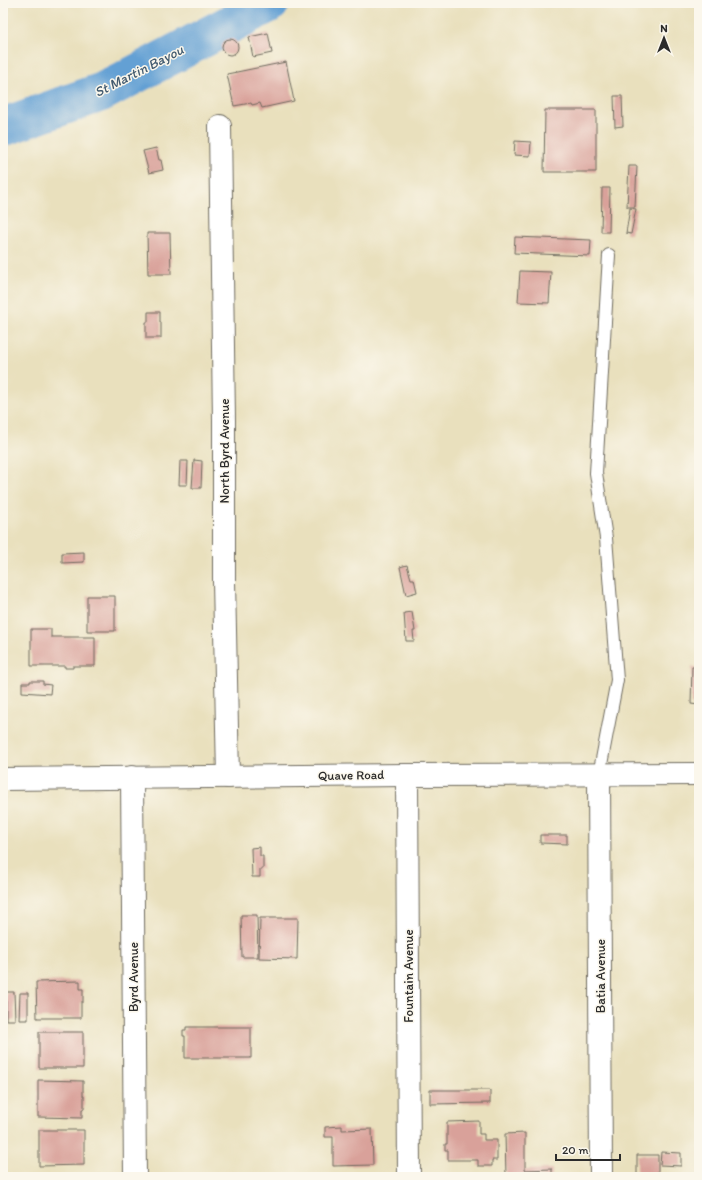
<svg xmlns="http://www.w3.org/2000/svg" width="702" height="1180" viewBox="0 0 702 1180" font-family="Itim,sans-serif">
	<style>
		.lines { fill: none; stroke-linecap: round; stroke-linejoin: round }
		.river { stroke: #63a0d4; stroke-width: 39 }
		.building { fill: #d9a19a }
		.lane-casing { stroke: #6e6a5e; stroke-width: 14 }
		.street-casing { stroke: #6e6a5e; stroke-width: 24 }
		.secondary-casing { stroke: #6e6a5e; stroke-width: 24 }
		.lane { stroke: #fff; stroke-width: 12 }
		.street { stroke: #fff; stroke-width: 22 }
		.secondary { stroke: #fff; stroke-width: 22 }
		.labels { text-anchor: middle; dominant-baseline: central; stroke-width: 3; stroke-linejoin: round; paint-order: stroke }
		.street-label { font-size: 13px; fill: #2b2b2b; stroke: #fbf7ec }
		.water-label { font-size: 14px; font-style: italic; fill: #415a6f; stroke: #fbf7ec }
	</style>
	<rect width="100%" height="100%" fill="#fbf7ec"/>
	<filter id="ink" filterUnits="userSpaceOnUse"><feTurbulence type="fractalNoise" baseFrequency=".025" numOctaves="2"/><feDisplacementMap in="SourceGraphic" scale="8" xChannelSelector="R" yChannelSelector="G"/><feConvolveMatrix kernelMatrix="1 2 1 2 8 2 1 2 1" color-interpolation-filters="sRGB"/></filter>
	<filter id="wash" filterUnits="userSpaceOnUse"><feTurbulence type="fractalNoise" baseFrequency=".012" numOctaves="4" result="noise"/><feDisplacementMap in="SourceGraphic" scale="16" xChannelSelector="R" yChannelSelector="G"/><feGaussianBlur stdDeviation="0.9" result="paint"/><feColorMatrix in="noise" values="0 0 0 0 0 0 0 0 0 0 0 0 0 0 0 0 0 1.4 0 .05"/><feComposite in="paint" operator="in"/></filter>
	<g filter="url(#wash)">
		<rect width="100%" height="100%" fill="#e9e0bd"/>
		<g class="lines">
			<!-- river -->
			<path class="river" d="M3,127L102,92L270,3"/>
		</g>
		<g id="blocks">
			<!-- building -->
			<path class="building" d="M268,33L272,53L253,57L249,37Z
				M222 47a8 8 0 1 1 16 0a8 8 0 1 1-16 0Z
				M286,62L294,101L262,108L260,103L252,105L251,103L234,106L227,74Z
				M614,96H622L623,126L615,127Z
				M545,110H596V172H544Z
				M515,141L531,142L530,156L514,155Z
				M156,148L159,160H161L163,170L149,173L143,151Z
				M629,166H637L635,207H627Z
				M602,188H610L609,232H601Z
				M630,208L636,209L631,234L626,233Z
				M147,233H170L171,274H148Z
				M515,237L591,240L590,256L514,253Z
				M520,271L551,272L549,303L518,302Z
				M148,312H160V322H161V338H146V322H148Z
				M194,460L202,461L201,488H192Z
				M180,461H188L187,485H179Z
				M84,552V562L62,563V553Z
				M407,565L411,579H414L417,592L406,595L400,567Z
				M87,596H115V631H87Z
				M412,612L415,631H413L414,641H406L404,613Z
				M31,629H51V637H95V666H73V668H65V666H31Z
				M692,667H699V705L691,704Z
				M30,681H43V684L51,685L50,694L22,692V683H30Z
				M540,835H567V844L540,843Z
				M260,847V856H263V869H260V877H252L251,848Z
				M241,915H257L258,957H242Z
				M260,918H298L297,959L259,958Z
				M80,981V989H83V1002H81V1018H37L36,982Z
				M6,992H14L15,1020H6Z
				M20,993H28V1020H19Z
				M186,1027H251V1058H185V1036H183V1030H186Z
				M39,1032H83V1068H39Z
				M38,1080L83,1081V1096H84V1109H82V1118L38,1117Z
				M430,1090H490V1103L430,1104Z
				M479,1121V1134H484V1140H497V1160H492V1166H478V1160H448V1150H445V1144H447V1122Z
				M342,1126V1130L372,1129L373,1165L333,1166V1137H325V1127Z
				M39,1130H84V1165L39,1166Z
				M525,1133V1170L552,1169V1177H506L505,1134Z
				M661,1152L681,1153V1166L660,1165Z
				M637,1155H658V1177H637Z"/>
		</g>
	</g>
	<g filter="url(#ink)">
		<use href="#blocks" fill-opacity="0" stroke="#6e6a5e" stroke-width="1"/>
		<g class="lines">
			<defs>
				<path id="lane" d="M599,775L617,680L606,538L596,473L609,255"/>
				<path id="street" d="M220,126L224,421V581L228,777
					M407,775L409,1177
					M599,775L601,1177
					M132,777L135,1177"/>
				<path id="secondary" d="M3,779L407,775L699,774"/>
			</defs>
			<!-- lane casing -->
			<use href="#lane" class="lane-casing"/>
			<!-- street casing -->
			<use href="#street" class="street-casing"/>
			<!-- secondary casing -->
			<use href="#secondary" class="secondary-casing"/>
			<!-- lane -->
			<use href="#lane" class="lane"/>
			<!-- street -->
			<use href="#street" class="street"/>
			<!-- secondary -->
			<use href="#secondary" class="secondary"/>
		</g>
	</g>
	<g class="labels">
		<!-- street labels -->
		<g class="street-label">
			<text transform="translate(224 451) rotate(-90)">North Byrd Avenue</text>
			<text transform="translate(351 775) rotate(-1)">Quave Road</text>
			<text transform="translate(408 976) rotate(-90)">Fountain Avenue</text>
			<text transform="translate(600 976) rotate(-90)">Batia Avenue</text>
			<text transform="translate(133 977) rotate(-90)">Byrd Avenue</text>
		</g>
		<!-- water labels -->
		<g class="water-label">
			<text transform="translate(139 71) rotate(-27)">St Martin Bayou</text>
		</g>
	</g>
	<!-- margin -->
	<rect width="702" height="1180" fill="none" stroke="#fbf7ec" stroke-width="16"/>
	<!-- north arrow -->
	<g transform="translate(664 38)" stroke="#fbf7ec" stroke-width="3" paint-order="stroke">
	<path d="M0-3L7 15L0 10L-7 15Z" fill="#2b2b2b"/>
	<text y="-6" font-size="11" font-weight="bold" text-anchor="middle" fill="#2b2b2b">N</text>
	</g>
	<!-- scale -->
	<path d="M556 1154v6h64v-6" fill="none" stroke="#2b2b2b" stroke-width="2"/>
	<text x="562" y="1154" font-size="12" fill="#2b2b2b" stroke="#fbf7ec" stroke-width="3" paint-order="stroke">20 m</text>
</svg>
